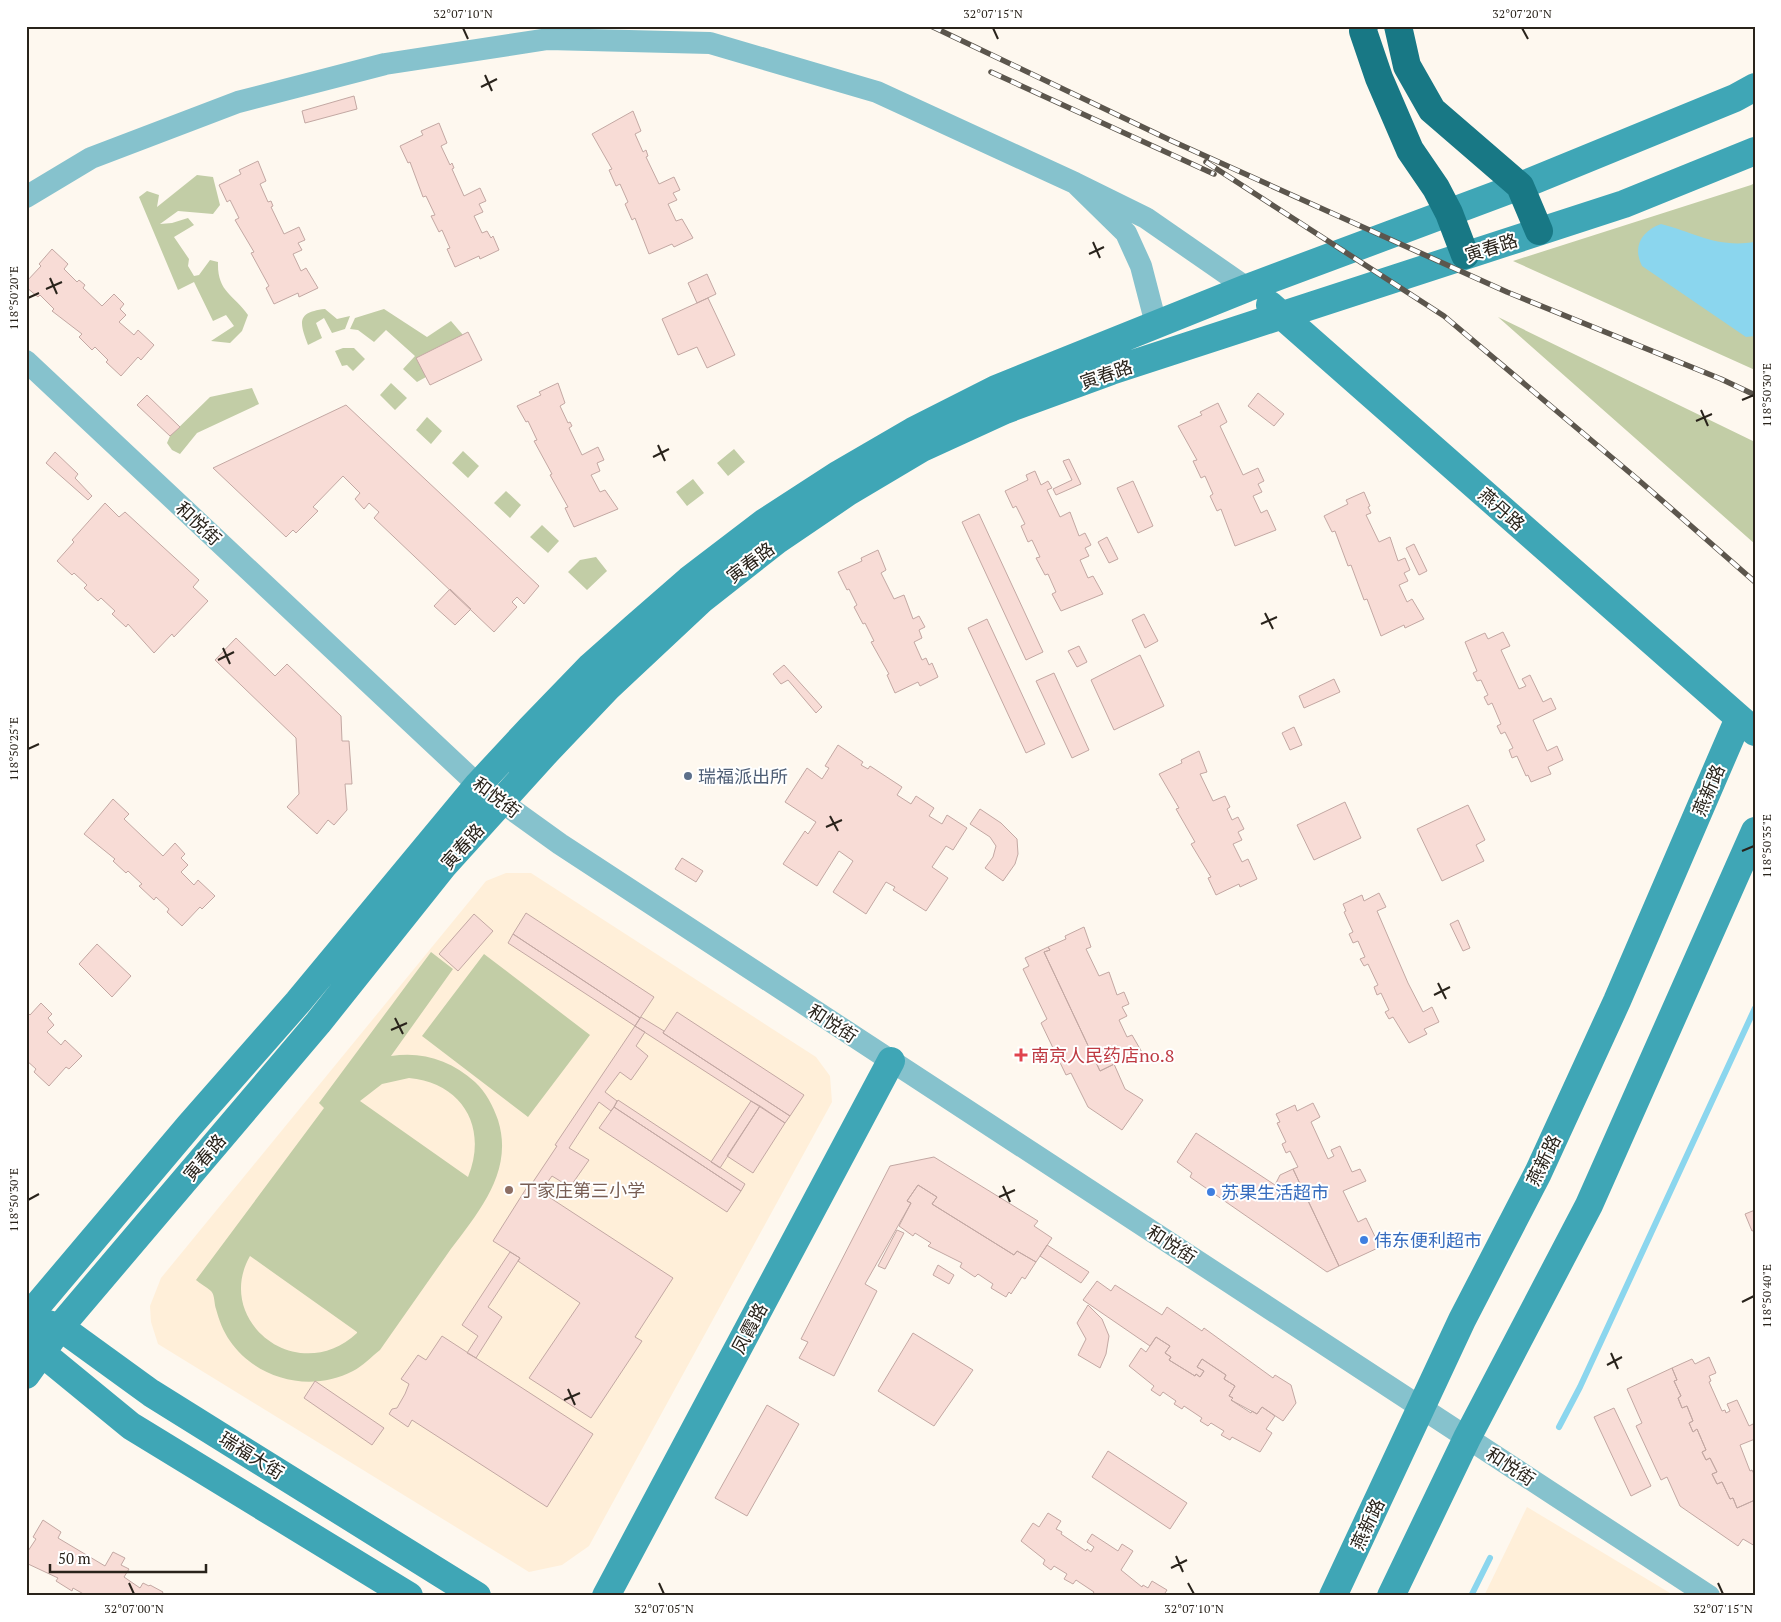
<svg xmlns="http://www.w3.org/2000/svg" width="1781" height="1622" viewBox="0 0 1781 1622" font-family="'PT Serif','Noto Sans SC',serif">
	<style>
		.built { fill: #ffefd9 }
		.green { fill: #c2cda6; fill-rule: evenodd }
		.water { fill: #8bd6ee }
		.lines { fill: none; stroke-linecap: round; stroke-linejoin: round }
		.stream { stroke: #8bd6ee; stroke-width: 6 }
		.building { fill: #f8dcd6; stroke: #c3a8a3 }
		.street { stroke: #86c2cd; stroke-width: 22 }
		.secondary { stroke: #3fa6b6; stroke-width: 28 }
		.highway { stroke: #187885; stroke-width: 28 }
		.rail-casing { stroke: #5c564d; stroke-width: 5.5 }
		.rail { stroke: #fff; stroke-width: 4; stroke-dasharray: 11; stroke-linecap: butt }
		.ticks { fill: none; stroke: #29231b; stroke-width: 2 }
		.service-dot { fill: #5c6f8a; stroke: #fff; stroke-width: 2 }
		.health-dot { fill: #e0444e; stroke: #fff; stroke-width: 2 }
		.education-dot { fill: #8d6e63; stroke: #fff; stroke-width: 2 }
		.shop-dot { fill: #3f7fe0; stroke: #fff; stroke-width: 2 }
		.labels { text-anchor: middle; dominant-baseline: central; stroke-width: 4; stroke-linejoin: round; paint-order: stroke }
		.street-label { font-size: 18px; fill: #29231b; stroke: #fff }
		.service-label { font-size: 18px; fill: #4e5e75; stroke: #fff; text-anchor: start }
		.health-label { font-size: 18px; fill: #be3a42; stroke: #fff; text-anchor: start }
		.education-label { font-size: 18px; fill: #785e54; stroke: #fff; text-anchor: start }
		.shop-label { font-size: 18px; fill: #366cbe; stroke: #fff; text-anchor: start }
		.neatline { fill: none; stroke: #29231b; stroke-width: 2 }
		.ticks-label { font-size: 12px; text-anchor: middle; fill: #29231b }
	</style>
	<rect width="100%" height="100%" fill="#fef8ef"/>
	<!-- built -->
	<path class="built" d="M506,873H531L816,1057L830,1076L832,1102L589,1546L562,1565L529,1572L158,1344L151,1322L150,1306L161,1278L486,881Z
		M1527,1507L1675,1596H1484Z"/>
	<!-- green -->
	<path class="green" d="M197,175L213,177L220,205L213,214L178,211L160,224L172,223L188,218L194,225L174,237L189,259L188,266L194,276L199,275L210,260L218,262C217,292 233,294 248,315L242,331L230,343L211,341L234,326L226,315L213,321L194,282L178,290L139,197L147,191L159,195L157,207Z
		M1755,183V370L1513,261L1751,185Z
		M325,309L337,319L350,316L345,329L332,333L324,318L316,323L322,338L308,345C299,322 297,312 325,309Z
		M384,309L427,337L451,321L463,335L426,377L417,382L403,369L415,356L386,330L374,342L358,330L350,329L355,318Z
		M1498,317L1755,442V544Z
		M343,348H354L365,359L353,371L347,365L342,366L335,351Z
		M391,383L407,398L395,410L380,395Z
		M252,388L259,404L197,433L180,454L172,450L167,443L170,436L210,397Z
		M427,417L442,431L431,444L416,430Z
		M734,449L745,462L728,476L717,463Z
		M463,451L479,466L468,478L452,463Z
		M693,479L704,493L687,506L676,492Z
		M506,491L521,505L510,518L494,503Z
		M542,525L559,541L548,553L530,537Z
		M596,557L607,571L587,590L568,572L580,560Z
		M431,952L453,969L391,1056C422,1051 451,1060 475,1082C486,1092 493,1106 498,1120C515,1174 475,1216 446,1256C424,1287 402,1319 380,1350C371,1357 363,1366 353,1371C311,1393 257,1380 230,1341C223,1331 219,1320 216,1309C214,1304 215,1295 211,1291C207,1287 200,1284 196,1280L324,1108L319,1103ZM409,1078C463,1083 488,1128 468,1177L360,1101L382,1084ZM250,1256L357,1332V1333C298,1388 213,1321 250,1256Z
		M484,954L590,1035L528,1117L422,1036Z"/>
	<!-- water -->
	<path class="water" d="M1661,224C1696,233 1716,248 1755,242V336L1746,337L1642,266C1632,246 1642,231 1661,224Z"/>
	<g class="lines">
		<!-- stream -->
		<path class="stream" d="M1559,1427L1580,1387L1755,1008
			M1471,1596L1490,1558"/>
	</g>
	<!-- building -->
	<path class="building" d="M354,96L357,109L305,123L302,111Z
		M633,111L641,131L635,134L643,152L646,150L648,156L646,157L659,184L674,177L680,190L673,193L677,200L668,204L676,221L682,219L693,238L674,247L672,244L649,254L635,218L632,220L625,204L628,202L620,184L616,186L609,170L612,169L592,134Z
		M439,123L447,143L441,146L450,165L452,163L454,168L452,169L464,196L480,188L486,201L479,204L483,212L474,216L482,233L487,231L491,238L493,236L499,250L480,259L479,256L455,267L447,249L450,248L442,230L439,232L431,216L435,215L426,196L423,197L410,162L408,163L400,146L423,135L421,131Z
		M258,161L266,181L260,184L268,202L271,201L273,206L271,207L284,234L299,227L305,240L298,243L302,250L293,254L301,271L306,268L318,288L299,297L298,293L274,304L266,288L269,286L251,253L254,252L235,220L239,218L230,200L227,202L219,185L241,174L239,170Z
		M52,249L68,264L64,269L77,282L79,280L85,285L83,288L102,306L114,294L124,304L120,309L126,315L119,322L134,335L138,330L154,345L141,360L138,357L121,376L106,362L108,360L95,347L92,350L79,337L82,334L52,311L54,309L40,295L38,297L26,287V282L41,266L39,264Z
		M707,274L716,294L697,303L688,283Z
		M708,298L735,355L707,368L697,347L678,355L662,319Z
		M468,332L482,360L430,385L416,358Z
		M558,383L565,403L560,406L568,423L570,422L572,426L569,428L582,455L598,447L604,460L597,463L600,471L591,475L600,492L605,490L618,509L574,527L565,508L568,507L550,475L552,474L534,441L537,440L528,421L526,422L517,406L541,395L539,392Z
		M1258,393L1284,414L1274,426L1248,406Z
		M147,395L180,427L170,436L137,405Z
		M1218,403L1227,422L1220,426L1243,475L1258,468L1264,481L1258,484L1262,492L1253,496L1261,513L1267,510L1276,530L1235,546L1221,509L1217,511L1210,496L1213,494L1205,476L1201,478L1193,461L1197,460L1178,426L1202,415L1200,412Z
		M346,405L539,586L524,604L517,597L512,602L517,607L494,632L374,518L379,512L369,503L364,509L355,499L360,493L343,476L313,507L318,511L296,533L293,530L286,537L213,468Z
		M55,452L78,474L75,478L92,496L88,500L46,463Z
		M1069,459L1081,484L1056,495L1053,489L1072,480L1063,461Z
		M1035,471L1041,485L1048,481L1052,488L1047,490L1060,517L1070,512L1079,536L1085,533L1091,545L1085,548L1089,556L1080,560L1088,578L1093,576L1103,594L1061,611L1052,594L1056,592L1048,574L1045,575L1036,558L1040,557L1032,540L1028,542L1021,526L1025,524L1016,506L1013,508L1005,491L1028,480L1026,475Z
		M1133,481L1153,526L1138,533L1117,488Z
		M1364,492L1370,506L1368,507L1371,513L1366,515L1379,542L1390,537L1398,561L1405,558L1410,570L1404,573L1408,581L1399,585L1407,602L1412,599L1424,619L1405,628L1404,625L1381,636L1367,599L1364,600L1351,565L1348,566L1335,531L1332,532L1324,516L1348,504L1346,500Z
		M105,503L119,517L125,512L199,580L193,587L208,601L174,637L172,634L154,653L128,624L126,627L112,614L115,611L101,598L98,601L84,588L87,585L74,573L72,575L57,561L74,542L72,540Z
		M979,514L1043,652L1026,660L962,522Z
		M1107,537L1118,559L1109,563L1098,542Z
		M1414,544L1427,571L1419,575L1406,548Z
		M878,550L886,570L881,573L894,599L904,595L913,619L919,616L925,627L919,630L922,638L914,642L922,660L926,658L929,665L932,663L938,677L920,686L918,682L895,693L887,675L889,674L871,642L874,641L865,623L863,624L854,607L857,605L849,589L847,590L838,572L862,561L861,558Z
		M450,589L471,609L455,625L434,606Z
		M1144,614L1158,641L1145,648L1132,620Z
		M987,619L1045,744L1026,753L968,628Z
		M1503,632L1510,646L1501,650L1519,689L1526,686L1522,679L1530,675L1543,702L1551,698L1556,709L1533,720L1547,751L1557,746L1563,760L1548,767L1551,774L1531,782L1528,775L1526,776L1517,756L1512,758L1509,750L1513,748L1505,732L1501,734L1497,726L1501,724L1492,703L1488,705L1484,697L1488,695L1481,680L1477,681L1473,673L1477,671L1465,642L1485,633L1488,639Z
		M236,638L275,676L287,664L341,716L342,741H349L352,784H345L347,810L334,825L328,820L317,834L287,807L299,794L296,738L215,660Z
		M1079,646L1087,662L1077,667L1068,651Z
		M1140,655L1164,706L1114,730L1091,680Z
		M784,665L822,707L816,713L788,680L781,684L773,674Z
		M1054,673L1089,750L1072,758L1036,681Z
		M1334,679L1340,692L1304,708L1299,696Z
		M1294,727L1302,745L1290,750L1282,733Z
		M838,745L863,762L861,765L868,769L870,766L902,787L897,795L911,804L916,796L934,808L929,816L942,824L947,815L967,828L953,850L946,846L932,867L948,878L926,911L893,890L895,887L886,882L866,914L833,892L853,861L839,851L817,886L783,864L805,831L808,834L816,822L785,802L807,768L822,779L829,768L825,766Z
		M1199,751L1207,772L1200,774L1213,801L1225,796L1230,807L1227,809L1232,820L1238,817L1244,829L1238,832L1242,840L1233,844L1242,862L1248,859L1257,879L1240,887L1239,884L1216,895L1208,878L1211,877L1191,844L1195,842L1176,809L1179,808L1159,774L1182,763L1181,760Z
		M113,799L129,814L124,819L163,856L175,843L185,854L181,858L188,865L181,872L194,885L198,880L215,896L202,909L200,907L182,926L167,912L169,909L156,897L154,900L139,886L142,884L128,871L126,873L113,861L115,859L84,834Z
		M1345,802L1361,838L1314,860L1297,825Z
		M1468,805L1485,840L1476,845L1484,861L1442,881L1417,829Z
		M980,809L1001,823L1017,839L1018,854L1015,864L1003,881L985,868L993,857L996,846L990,837L970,824Z
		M682,858L703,871L696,882L675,869Z
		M1379,893L1386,907L1377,911L1408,983L1423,1012L1432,1007L1439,1022L1424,1029L1427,1034L1409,1043L1393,1017L1389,1019L1385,1012L1389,1010L1381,993L1377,995L1374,987L1378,985L1368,964L1364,966L1360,959L1365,957L1358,941L1353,943L1349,934L1353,932L1344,912L1346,911L1343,904L1362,895L1364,901Z
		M526,913L654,997L640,1018L513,934Z
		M474,914L493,931L458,971L439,954Z
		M1458,920L1470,948L1463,951L1450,924Z
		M1084,927L1091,947L1086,949L1099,976L1109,972L1117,995L1124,992L1129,1004L1122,1007L1127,1016L1119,1020L1127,1037L1132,1035L1143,1054L1124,1063L1123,1060L1100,1071L1044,952L1050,950L1048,947L1066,939L1065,936Z
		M513,934L640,1018L635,1026L508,943Z
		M97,944L131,976L112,997L79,964Z
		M1048,947L1050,950L1044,952L1100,1071L1114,1064L1125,1089L1143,1100L1122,1130L1088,1107L1071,1073L1066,1075L1041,1023L1047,1019L1023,969L1029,966L1025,958Z
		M41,1003L52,1014L48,1018L54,1025L47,1032L61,1045L65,1040L82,1056L69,1069L66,1067L49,1086L34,1072L36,1069L26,1060V1011L30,1015Z
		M677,1012L804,1095L790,1116L663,1033Z
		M641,1017L664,1031L663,1033L790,1116L785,1123L635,1026Z
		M635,1026L645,1032L636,1046L648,1056L631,1080L620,1072L605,1092L617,1101L614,1107L611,1111L599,1102L569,1148L589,1160L570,1187L552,1176L541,1191L531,1185L557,1146L555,1145Z
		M618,1100L745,1184L741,1191L614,1107Z
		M751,1101L760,1106L720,1168L711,1162Z
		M1313,1103L1320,1117L1311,1122L1328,1159L1334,1156L1331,1150L1340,1146L1352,1172L1360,1169L1366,1181L1343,1191L1358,1222L1366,1218L1380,1247L1339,1266L1293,1169L1298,1167L1290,1151L1286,1153L1282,1144L1286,1142L1277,1123L1280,1122L1276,1114L1295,1105L1297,1111Z
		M760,1106L785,1123L753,1173L727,1156Z
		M614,1107L741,1191L727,1212L599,1128Z
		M1196,1133L1275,1185L1280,1175L1293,1169L1339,1266L1327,1272L1190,1177L1192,1173L1177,1162Z
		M934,1157L1038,1221L1034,1226L1052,1238L1036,1262L1017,1251L1014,1255L932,1204L937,1197L918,1185L907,1201L911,1203L865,1284L877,1291L834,1376L799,1358L808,1342L801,1339L890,1166Z
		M529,1184L673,1278L635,1337L642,1341L591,1418L529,1378L580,1303L518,1261L520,1258L493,1241Z
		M918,1185L937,1197L932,1204L1014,1255L1017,1251L1036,1262L1025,1279L1022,1277L1011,1294L1009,1292L1006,1297L991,1288L993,1284L978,1274L975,1277L960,1267L962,1263L928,1246L931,1243L915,1233L913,1236L899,1226L911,1203L907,1201Z
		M1755,1210V1230L1752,1231L1745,1214Z
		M897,1230L904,1233L885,1269L878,1266Z
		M1047,1245L1089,1272L1081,1283L1040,1256Z
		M510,1252L520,1258L488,1307L502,1317L476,1358L467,1353L478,1336L462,1325Z
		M938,1265L954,1275L949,1284L933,1275Z
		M1097,1281L1111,1291L1115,1285L1162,1315L1167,1307L1202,1331L1204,1328L1273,1378L1275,1375L1291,1385L1296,1403L1283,1421L1262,1407L1257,1414L1231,1400L1233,1398L1229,1396L1235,1386L1224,1379L1226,1375L1202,1359L1197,1367L1204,1371L1200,1377L1196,1374L1195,1376L1169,1360L1171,1357L1165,1353L1170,1346L1156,1337L1150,1346L1083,1300Z
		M1088,1305L1102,1319L1109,1336L1106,1354L1100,1368L1078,1355L1086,1339L1077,1323Z
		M913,1333L973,1370L934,1426L878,1391Z
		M442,1336L593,1434L547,1507L412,1420L408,1427L389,1414L392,1409L397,1408L405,1394L409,1384L401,1379L418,1355L426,1360Z
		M1156,1337L1170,1346L1165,1353L1171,1357L1169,1360L1195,1376L1196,1374L1200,1377L1204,1371L1197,1367L1202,1359L1226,1375L1224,1379L1235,1386L1229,1396L1233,1398L1231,1400L1251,1413L1252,1411L1257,1414L1262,1407L1275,1416L1266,1429L1272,1433L1260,1452L1232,1437L1230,1440L1221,1435L1224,1431L1211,1423L1208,1426L1200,1421L1202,1418L1184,1406L1182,1409L1174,1404L1176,1401L1163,1392L1160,1396L1151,1390L1154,1386L1129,1366L1141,1348L1146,1352Z
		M1709,1357L1716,1373L1709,1376L1711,1381L1709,1382L1722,1411L1725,1410L1726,1413L1730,1411L1727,1404L1737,1400L1749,1426L1755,1423V1439L1740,1445L1750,1471L1752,1470L1755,1476V1500L1737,1508L1733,1498L1730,1499L1722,1482L1717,1484L1712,1474L1717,1472L1710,1458L1706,1460L1702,1452L1706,1450L1697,1429L1693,1432L1689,1423L1693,1421L1687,1406L1682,1408L1678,1398L1681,1396L1674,1381L1677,1380L1672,1368L1692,1359L1695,1364Z
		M1672,1368L1677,1380L1674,1381L1681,1396L1678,1398L1682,1408L1687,1406L1693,1421L1689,1423L1693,1432L1697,1429L1706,1450L1702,1452L1706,1460L1710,1458L1717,1472L1712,1474L1717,1484L1722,1482L1730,1499L1733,1498L1737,1508L1755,1500V1546L1743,1539L1738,1546L1680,1506L1667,1477L1661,1480L1636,1426L1642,1423L1627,1389Z
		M315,1381L384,1428L372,1445L304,1398Z
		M767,1405L799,1424L747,1516L715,1498Z
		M1614,1408L1651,1486L1631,1496L1594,1417Z
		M1108,1451L1187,1503L1170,1529L1092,1477Z
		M1048,1513L1061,1521L1056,1529L1062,1532L1061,1534L1086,1551L1087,1549L1091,1552L1094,1547L1087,1542L1092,1534L1118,1551L1122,1544L1133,1551L1121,1570L1142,1587L1143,1585L1148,1588L1152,1581L1167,1590L1163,1596H1091L1094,1592L1076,1580L1073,1584L1064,1579L1067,1574L1054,1566L1051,1570L1043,1564L1045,1560L1021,1541L1033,1523L1039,1527Z
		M43,1520L61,1532L58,1538L105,1566L113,1552L125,1558L121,1565L129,1569L124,1577L140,1588L143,1583L149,1586L150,1585L163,1592L161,1596H87L73,1588L72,1591L56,1581L58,1578L26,1563V1554L36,1539L33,1537Z"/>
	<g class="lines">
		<!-- street -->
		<path class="street" d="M26,197L91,158L238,102L385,64L548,39L710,43L877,92L1075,183
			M1156,324L1141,266L1126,233L1075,183L1146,218L1247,288
			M26,361L478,785L560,844L1709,1596"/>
		<!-- secondary -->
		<path class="secondary" d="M1270,305L1755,732
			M26,1319L189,1126L298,1002L478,785L530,729L590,667L634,628L689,580L765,522L839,474L913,431L996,389L1247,288L1520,186L1735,98L1755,87
			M44,1323L60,1327L151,1393L477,1596
			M35,1337L42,1353L131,1426L409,1596
			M26,1375L60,1327L318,1023L444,865L548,750L607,688L701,600L776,541L848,492L922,448L1005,410L1111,371L1624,204L1755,151
			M606,1596L891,1061
			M1333,1596L1462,1320L1538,1173L1617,1001L1739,718
			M1391,1596L1467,1438L1589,1205L1755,831"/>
		<!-- highway -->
		<path class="highway" d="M1364,26L1363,31L1379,78L1410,150L1436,188L1449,213L1465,255
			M1398,26L1407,66L1432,110L1520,186L1539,231"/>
		<defs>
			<path id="rail" d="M931,26L1172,141L1507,292L1721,379L1755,395
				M991,72L1214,174
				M1206,162L1444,316L1642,483L1755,582"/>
		</defs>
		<!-- rail casing -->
		<use href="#rail" class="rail-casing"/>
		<!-- rail -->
		<use href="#rail" class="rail"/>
	</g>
	<!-- ticks -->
	<path class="ticks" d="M463,28L468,39M993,28L998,39M1522,28L1528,39M485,75L492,91M481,87L497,79M1093,242L1100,258M1089,254L1104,247M50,278L57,294M46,289L62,282M28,298L39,293M1742,400L1754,395M1701,410L1708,426M1696,421L1712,414M658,445L665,461M653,457L669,449M1265,613L1273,629M1261,624L1277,617M223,648L230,664M218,660L234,652M28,749L39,744M830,816L838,831M826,827L842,820M1742,851L1754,846M1438,983L1446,999M1434,995L1450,987M395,1018L403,1034M391,1030L407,1023M1003,1186L1010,1202M999,1197L1015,1190M28,1200L39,1194M1742,1302L1754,1296M1611,1353L1618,1369M1607,1365L1622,1357M568,1389L575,1405M564,1400L580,1393M1176,1556L1183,1572M1171,1568L1187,1560M129,1583L134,1594M659,1583L664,1594M1188,1583L1194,1594M1718,1583L1723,1594"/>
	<!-- markers -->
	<circle class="service-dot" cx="688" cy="776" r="5"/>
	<path class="health-dot" d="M1018.5 1047.5h5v5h5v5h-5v5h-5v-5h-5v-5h5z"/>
	<circle class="education-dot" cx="509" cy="1190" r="5"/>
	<g class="shop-dot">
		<circle cx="1211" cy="1192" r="5"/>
		<circle cx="1364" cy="1240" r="5"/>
	</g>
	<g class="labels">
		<!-- street labels -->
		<g class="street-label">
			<text transform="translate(1491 247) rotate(-18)">寅春路</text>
			<text transform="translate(1106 374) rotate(-19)">寅春路</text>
			<text transform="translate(1502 509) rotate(41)">燕丹路</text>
			<text transform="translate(199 523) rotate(43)">和悦街</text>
			<text transform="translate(750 562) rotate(-37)">寅春路</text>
			<text transform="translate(1708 790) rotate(-67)">燕新路</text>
			<text transform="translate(497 797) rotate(37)">和悦街</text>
			<text transform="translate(462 846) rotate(-48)">寅春路</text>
			<text transform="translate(833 1023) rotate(33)">和悦街</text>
			<text transform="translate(204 1157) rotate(-50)">寅春路</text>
			<text transform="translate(1543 1160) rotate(-64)">燕新路</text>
			<text transform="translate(1172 1244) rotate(33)">和悦街</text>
			<text transform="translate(749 1328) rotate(-62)">凤霞路</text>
			<text transform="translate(252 1455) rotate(32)">瑞福大街</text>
			<text transform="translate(1511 1466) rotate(33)">和悦街</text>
			<text transform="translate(1367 1524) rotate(-65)">燕新路</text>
		</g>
		<!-- service labels -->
		<g class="service-label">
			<text x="698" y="776">瑞福派出所</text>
		</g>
		<!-- health labels -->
		<g class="health-label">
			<text x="1031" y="1055">南京人民药店no.8</text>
		</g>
		<!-- education labels -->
		<g class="education-label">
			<text x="519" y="1190">丁家庄第三小学</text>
		</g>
		<!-- shop labels -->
		<g class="shop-label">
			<text x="1221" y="1192">苏果生活超市</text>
			<text x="1374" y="1240">伟东便利超市</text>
		</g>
	</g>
	<!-- border -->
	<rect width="1781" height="1622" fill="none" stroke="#ffffff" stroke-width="55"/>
	<!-- scale -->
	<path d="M50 1564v8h156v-8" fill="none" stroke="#29231b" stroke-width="2.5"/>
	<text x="58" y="1564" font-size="15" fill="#29231b" stroke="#ffffff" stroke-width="4" paint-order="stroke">50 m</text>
	<rect x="28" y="28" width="1726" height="1566" class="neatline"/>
	<g class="ticks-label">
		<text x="463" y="18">32°07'10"N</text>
		<text x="993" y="18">32°07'15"N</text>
		<text x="1522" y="18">32°07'20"N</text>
		<text transform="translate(14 298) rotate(-90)" y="4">118°50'20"E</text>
		<text transform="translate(1767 395) rotate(-90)" y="4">118°50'30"E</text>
		<text transform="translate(14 749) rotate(-90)" y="4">118°50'25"E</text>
		<text transform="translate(1767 846) rotate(-90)" y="4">118°50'35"E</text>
		<text transform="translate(14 1200) rotate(-90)" y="4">118°50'30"E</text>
		<text transform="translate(1767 1296) rotate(-90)" y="4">118°50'40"E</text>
		<text x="134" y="1613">32°07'00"N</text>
		<text x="664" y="1613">32°07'05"N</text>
		<text x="1194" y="1613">32°07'10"N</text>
		<text x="1723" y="1613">32°07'15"N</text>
	</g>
</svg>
